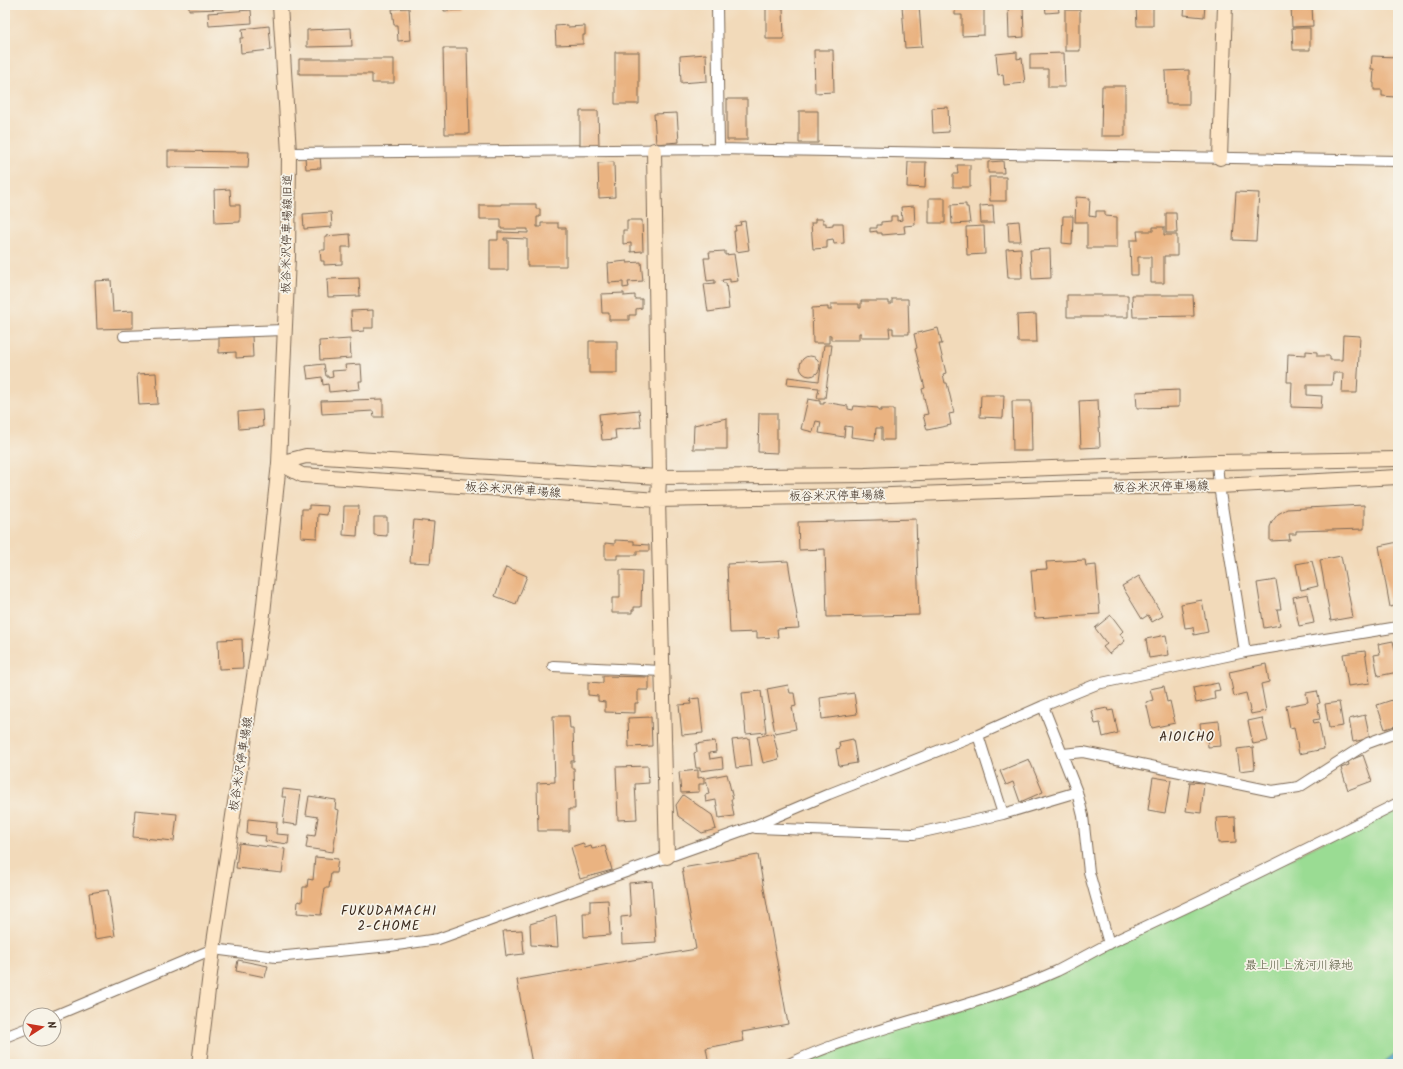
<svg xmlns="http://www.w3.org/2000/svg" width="1403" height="1069" viewBox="0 0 1403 1069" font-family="Kalam,'Klee One',sans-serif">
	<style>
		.green { fill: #9adc93; stroke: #6a8358 }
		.water { fill: #51a7cd; stroke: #466876 }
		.building { fill: #eab381 }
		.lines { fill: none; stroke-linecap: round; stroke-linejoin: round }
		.street-casing { stroke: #7b6855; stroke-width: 12 }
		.secondary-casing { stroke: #7b6855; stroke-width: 16 }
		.street { stroke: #fff; stroke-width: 10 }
		.secondary { stroke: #fde5c5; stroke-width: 14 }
		.labels { text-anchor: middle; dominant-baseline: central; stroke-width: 3.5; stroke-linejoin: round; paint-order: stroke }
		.street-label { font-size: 12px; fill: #3b2a1e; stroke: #f7f3e8 }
		.park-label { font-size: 12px; fill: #53563b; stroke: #f7f3e8 }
		.neighbourhood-label { font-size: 13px; letter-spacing: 1px; fill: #3b2a1e; stroke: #f7f3e8 }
	</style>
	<rect width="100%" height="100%" fill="#f7f3e8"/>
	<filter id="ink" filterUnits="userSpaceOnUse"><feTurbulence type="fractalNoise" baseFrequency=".025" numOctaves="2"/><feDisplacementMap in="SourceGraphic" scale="8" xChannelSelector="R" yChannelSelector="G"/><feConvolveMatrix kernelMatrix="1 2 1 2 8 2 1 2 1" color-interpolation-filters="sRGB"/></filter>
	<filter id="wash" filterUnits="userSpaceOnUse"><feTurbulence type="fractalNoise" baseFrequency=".012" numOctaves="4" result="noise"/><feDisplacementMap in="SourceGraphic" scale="16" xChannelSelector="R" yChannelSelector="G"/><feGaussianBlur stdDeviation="0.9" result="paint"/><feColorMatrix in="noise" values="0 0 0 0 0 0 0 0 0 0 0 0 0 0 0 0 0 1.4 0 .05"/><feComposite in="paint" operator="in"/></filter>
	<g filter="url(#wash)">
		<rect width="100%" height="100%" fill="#f2daba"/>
		<!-- green -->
		<path class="green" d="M1398,807V1064H800L822,1053L1007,993Z"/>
		<!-- water -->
		<path class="water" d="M1398,1052V1064H1383Z"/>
		<g id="blocks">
			<!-- building -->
			<path class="building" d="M189,5H224V9L189,10Z
				M444,5H461L462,10L444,11Z
				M902,5H919L922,47L905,48Z
				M955,5H984V35L962,36V15H955Z
				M1008,5H1023L1024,37L1009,38Z
				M1045,5H1058L1059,12L1046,13Z
				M1136,5H1153V26H1137Z
				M1185,5H1205L1204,17L1184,15Z
				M1291,5H1312L1313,26L1292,27Z
				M409,8L411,40L398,41L397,25H394L392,9Z
				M766,8H783L784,39H766Z
				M251,10L252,23L209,26L208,13Z
				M1065,10H1080V51H1065Z
				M568,25V27L585,26V35H583V44L556,45L555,26Z
				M269,26L271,50L241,53L240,38H243L242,29Z
				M351,28L352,46L307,47V30Z
				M1292,28H1310V50H1293Z
				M443,48H467L469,134H445Z
				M814,50H833L834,92L815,93Z
				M615,52H639V104H615Z
				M1017,52V59L1022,58L1025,83L1004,85L1003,74L998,75L996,54Z
				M1064,53L1065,87H1048V69H1030V54Z
				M706,54L707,81L681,83L680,56Z
				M1372,56L1398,57V90H1395V97L1382,96V90H1374V83H1373L1374,69H1371Z
				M299,59H394V83H372V74H299Z
				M1189,70V104H1166L1165,71Z
				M1102,86H1125V136H1101Z
				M727,99H747V140H727Z
				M948,107L949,132L933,133L932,108Z
				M580,111H598L599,146H580Z
				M799,111H818V143H799Z
				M677,113L679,142L656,144L654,114Z
				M168,151L249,152L248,168L168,167Z
				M320,156L321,168L306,169L305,157Z
				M1003,161L1004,173H988V162Z
				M614,162L615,197L599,198L598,163Z
				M908,162H926L925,188L907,187Z
				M957,165H970V187H953V174H958Z
				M989,177H1006V201H990Z
				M230,189L231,205H240V222L215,223L214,190Z
				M1236,192L1259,193L1256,241L1233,240Z
				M1076,197L1090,198L1089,216L1096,217V211H1105V216L1117,217V248H1087V222H1075Z
				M929,198H945V223H929Z
				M501,204H536V209H540V217H537V227H541V223H558V228H566V266H527V239L504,238V240H508V270H490V240H498V232L528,233V229H501V219H480V205H501Z
				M966,204V207H968L970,223L952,224L951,205Z
				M993,205L994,223H981L980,206Z
				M914,206L915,225L904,226L905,233L882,235V233H877V231L870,232V228H877V225H881V222L891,221V216H897V221L902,220L901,207Z
				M331,212L332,227L304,229L303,214Z
				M1166,213H1176L1177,233H1166Z
				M1063,216H1073L1072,244L1062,243Z
				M815,219H823V223H826V226L833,225V223H843L844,243L834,244L833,239L827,240V248L813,249L811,223H815Z
				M627,220H642L643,251L631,252V243L623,244V230H627Z
				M745,221L749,250L736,252L734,231H736L735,226L741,225L740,222Z
				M1019,221L1021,241H1009L1008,222Z
				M984,226L985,254L967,255L966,227Z
				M1153,227H1164V235H1177V256H1164V283H1151V257H1138V275H1131L1130,240H1138L1137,231H1153Z
				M350,234L351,247H342V264L324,265V261H321L320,250H325V236Z
				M1021,248L1022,278H1008L1006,249Z
				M1050,249L1051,278L1032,279L1030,250Z
				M725,251V255L734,254L738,281L730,282V279L722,280L723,283H726L729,309L708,312L704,284L715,283V280L707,281L704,258H710L709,252Z
				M627,261V263L641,262L643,281L628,282L629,287L623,288V282L609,283L608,263Z
				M359,278L360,296L328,297L327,279Z
				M111,280L113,312L133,311V328L97,329L95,281Z
				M624,293V296L635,295V299H642V308L636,309V315H629V320H609V313H602L601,294Z
				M1067,295H1128V317H1067Z
				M1132,295H1193L1194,316L1133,317Z
				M892,299H908L909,334H893V328H889L890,337H861V333H859V340H831V335H829V343H813L812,308L828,307V310H831V304H859V308H861V301H889V304H892Z
				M373,310V328H364V331L352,332L351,311Z
				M1036,314L1037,342H1018L1017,315Z
				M938,328L942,344H939L946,373L943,374L945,383H947L954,413L949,414L951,425L927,430L923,415L928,414L922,389L925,388L915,349L917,348L914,334Z
				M1343,335L1360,336L1357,393H1342L1343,373H1333L1332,385H1307V395L1322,396L1321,408L1291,407L1292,382H1287L1288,354L1306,355V351L1317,352V356H1330V360H1342Z
				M252,336L253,357L236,358V352L219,353V337Z
				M350,339L351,358L320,360L319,341Z
				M589,341H617V373H589Z
				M824,345H832L825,398H817L819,388L787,385L788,377L819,381Z
				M800 366a10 10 0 1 1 20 0a10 10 0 1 1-20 0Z
				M324,364L326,376H328V378L333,377L332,371L346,370L345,365L361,364L362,381H359L360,389L329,392L328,384L323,385L322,377L308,379L306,366Z
				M156,373L158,404L139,405L137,374Z
				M1179,390V407L1137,408L1136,392Z
				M981,395H1004L1003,418L980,417Z
				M383,399V417H374L373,411L322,414L321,401Z
				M808,399L820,401V404H824V402L848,406V409L853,410L854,406L878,408V411H881V409H894V440H882V428H876L875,440L851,437L852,427L845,426L844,437L819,433L821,422L816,421L813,432L801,429Z
				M1098,400L1100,447L1081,448L1079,401Z
				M1012,401H1031L1032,451H1013Z
				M262,410L263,427L239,429L238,412Z
				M639,410L641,427L615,430L616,439L602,440L599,414Z
				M759,413H777V453L758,452Z
				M727,418V449H693L694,425Z
				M309,505L328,506L327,515L318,514L317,538L301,537L302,509H309Z
				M1364,505V529L1296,531V534H1289L1290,540L1270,541V527L1272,522L1278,514L1287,509Z
				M344,506H359L357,536L343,535Z
				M374,517H387V536L374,535Z
				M916,519L919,615L827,617L825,549L799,550L798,522Z
				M414,520L434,522L430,563L410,562Z
				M615,540L634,541V544L649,545V551H637V555H617V559H605V543L615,544Z
				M1398,542V605L1390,607L1379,546Z
				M1341,556L1353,617L1331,621L1320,560Z
				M1085,560L1086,566L1096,565L1100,614L1035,618L1031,570L1047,569L1046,562Z
				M788,561L799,628L777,629L778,637L757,638V632L730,633L727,564Z
				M1312,561L1318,586L1301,590L1296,564Z
				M506,567L527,576L516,604L495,596Z
				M620,570L642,571L641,607H634V610H632V613H612V598H620Z
				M1139,576L1163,616L1152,622L1148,615L1142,619L1122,586Z
				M1276,580L1281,609H1277L1280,625L1264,628L1257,583Z
				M1308,594L1314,623L1299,626L1293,597Z
				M1202,600L1208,632L1194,635L1193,627L1185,628L1181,604Z
				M1111,615L1123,631L1120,634L1125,641L1109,654L1103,647L1107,644L1095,628Z
				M1166,635L1169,655L1149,658L1146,639Z
				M242,639L243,668L219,669L218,640Z
				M1393,641L1398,663V672L1378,676L1374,655L1380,654L1378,644Z
				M1365,651L1370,683L1348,686L1343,654Z
				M1266,664L1269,682L1261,684L1266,711L1251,714L1246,693L1234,696L1229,672Z
				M603,676L649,677V690H638V703H635V713L605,712V702L598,701V696L588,695V682L603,683Z
				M1218,683L1220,690L1214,691L1215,699L1196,703L1193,688Z
				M788,685L790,693H794L796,706L792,707L796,729L775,733L767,689Z
				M1164,686L1167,702L1170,701L1175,723L1152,728L1146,702L1153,700L1150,689Z
				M761,691L766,732L746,734L742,693Z
				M1317,691L1320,703L1317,704L1320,719L1313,720L1314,723L1319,722L1324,749L1299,754L1294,727L1290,728L1286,706L1308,702L1306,693Z
				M854,693L857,714L822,719L820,698Z
				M699,698L703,733L682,735L679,705L691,704L690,699Z
				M1395,699L1398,708V725L1385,729L1377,705Z
				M1339,702L1343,726L1329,728L1325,704Z
				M1107,708L1108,711L1113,710L1118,733L1103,737L1100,723L1095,724L1092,711Z
				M1365,715L1370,738L1353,742L1349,719Z
				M553,716H569L570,728H573L574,761H571V768H574L575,809H569V831H538L537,783L555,782Z
				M651,717L652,746L629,747L628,718Z
				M1262,718L1268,741L1253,744L1248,721Z
				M1219,721L1221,746L1208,747L1207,734H1201L1200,723Z
				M773,733L779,759L763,763L757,737Z
				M749,738L752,766L736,768L732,740Z
				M853,739L857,763L839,766L836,749L840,748L839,742Z
				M715,741L716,752L709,753L710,759L722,757L723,768L700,771V768H696L694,753L697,752L696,744Z
				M1253,747L1255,769L1240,771L1237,749Z
				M1363,755L1372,781L1348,790L1341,768L1349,765L1348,761Z
				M1029,759L1043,792L1020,802L1013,782L1006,785L1000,771Z
				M648,766L649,783L635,784L637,819L618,820L616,767Z
				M698,770V778L704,777V784H699V792L681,793L679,772Z
				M727,774L733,799H731L734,816L719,818L716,800L706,802L705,795L709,794L706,778Z
				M1153,777L1171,780L1165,813L1148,810Z
				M1190,782L1204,783L1201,813L1186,811Z
				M283,789L301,791L297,825L283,823L286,797H282Z
				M683,795L712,815L716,829L702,833L678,816L676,805Z
				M309,796L336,800L335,809L339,810L333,852L306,848L308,835L315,836L318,817L306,815Z
				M135,810L177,814L174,841L133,837Z
				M1235,817L1236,842L1218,843L1216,818Z
				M248,819L277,822L276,834L289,835L288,844L265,841L266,836L247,834Z
				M239,843L285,849L282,873L236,868Z
				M583,843L585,848L591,846L592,849L605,846L612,870L580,879L571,847Z
				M758,855L788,1024L742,1032L744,1041L706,1048L709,1064H532L517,980L696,949L682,868Z
				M315,857L338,859L336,873H331L329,888H325L321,915L297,913L298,901L302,902L303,887H307L308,879L313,880Z
				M652,881L656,942L622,944L621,917L631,916L629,883Z
				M108,890L115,936L95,939L89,893Z
				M608,900L610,935L584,937L583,913H590V901Z
				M556,916L558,947L531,945L530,924Z
				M522,930L524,954L506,956L503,931Z
				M238,960L268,966L265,977L236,971Z"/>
		</g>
	</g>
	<g filter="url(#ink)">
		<use href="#blocks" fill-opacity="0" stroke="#7b6855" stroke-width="1"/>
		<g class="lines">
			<defs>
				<path id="street" d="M717,5L719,149
					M289,153L719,149L1398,161
					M124,336L284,330
					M1217,462L1219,486L1245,652
					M553,666L662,671
					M1043,706L1077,792L1083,816L1089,872L1109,944
					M978,735L1003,814L1077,792
					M1063,754L1083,752L1272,791L1299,787L1368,743L1398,732
					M756,828L914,834L1003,814
					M54,1016L213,949L276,957L390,946L438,939L752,827L829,794L978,735L1043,706L1097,684L1245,652L1398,627
					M5,1037L30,1027
					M789,1064C858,1031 935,1017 1007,991C1024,985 1041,978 1057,971C1075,962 1092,952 1110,943C1207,899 1303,851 1398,803"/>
				<path id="secondary" d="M654,150L659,477L658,500L667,857
					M1220,158L1225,5
					M279,463L302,475L658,500L864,496L1076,488L1219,486L1398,477
					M279,463L306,456L659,477L865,475L1217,462L1398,459
					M199,1064L213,949L262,623L279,463L288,257L289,153L280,5"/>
			</defs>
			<!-- street casing -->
			<use href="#street" class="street-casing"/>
			<!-- secondary casing -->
			<use href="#secondary" class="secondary-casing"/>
			<!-- street -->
			<use href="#street" class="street"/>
			<!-- secondary -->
			<use href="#secondary" class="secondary"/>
		</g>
	</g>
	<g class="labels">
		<!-- street labels -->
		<g class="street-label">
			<text transform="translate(287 234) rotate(-89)">板谷米沢停車場線旧道</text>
			<text transform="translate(1161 487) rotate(-1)">板谷米沢停車場線</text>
			<text transform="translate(513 490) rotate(4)">板谷米沢停車場線</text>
			<text transform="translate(837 496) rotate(-1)">板谷米沢停車場線</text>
			<text transform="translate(241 764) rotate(-81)">板谷米沢停車場線</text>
		</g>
		<!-- park labels -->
		<g class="park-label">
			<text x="1299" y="965">最上川上流河川緑地</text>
		</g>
		<!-- neighbourhood labels -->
		<g class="neighbourhood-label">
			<text x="1187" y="737">AIOICHO</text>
			<text x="389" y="911">FUKUDAMACHI<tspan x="389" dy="15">2-CHOME</tspan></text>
		</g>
	</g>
	<!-- margin -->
	<rect width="1403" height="1069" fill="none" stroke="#f7f3e8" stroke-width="20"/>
	<!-- north arrow -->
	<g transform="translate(42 1027) rotate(78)"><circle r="19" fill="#f7f3e8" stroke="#aca397"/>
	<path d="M0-3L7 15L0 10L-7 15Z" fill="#c8321e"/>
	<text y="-6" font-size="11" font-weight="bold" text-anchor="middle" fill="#3b2a1e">N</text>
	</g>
</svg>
